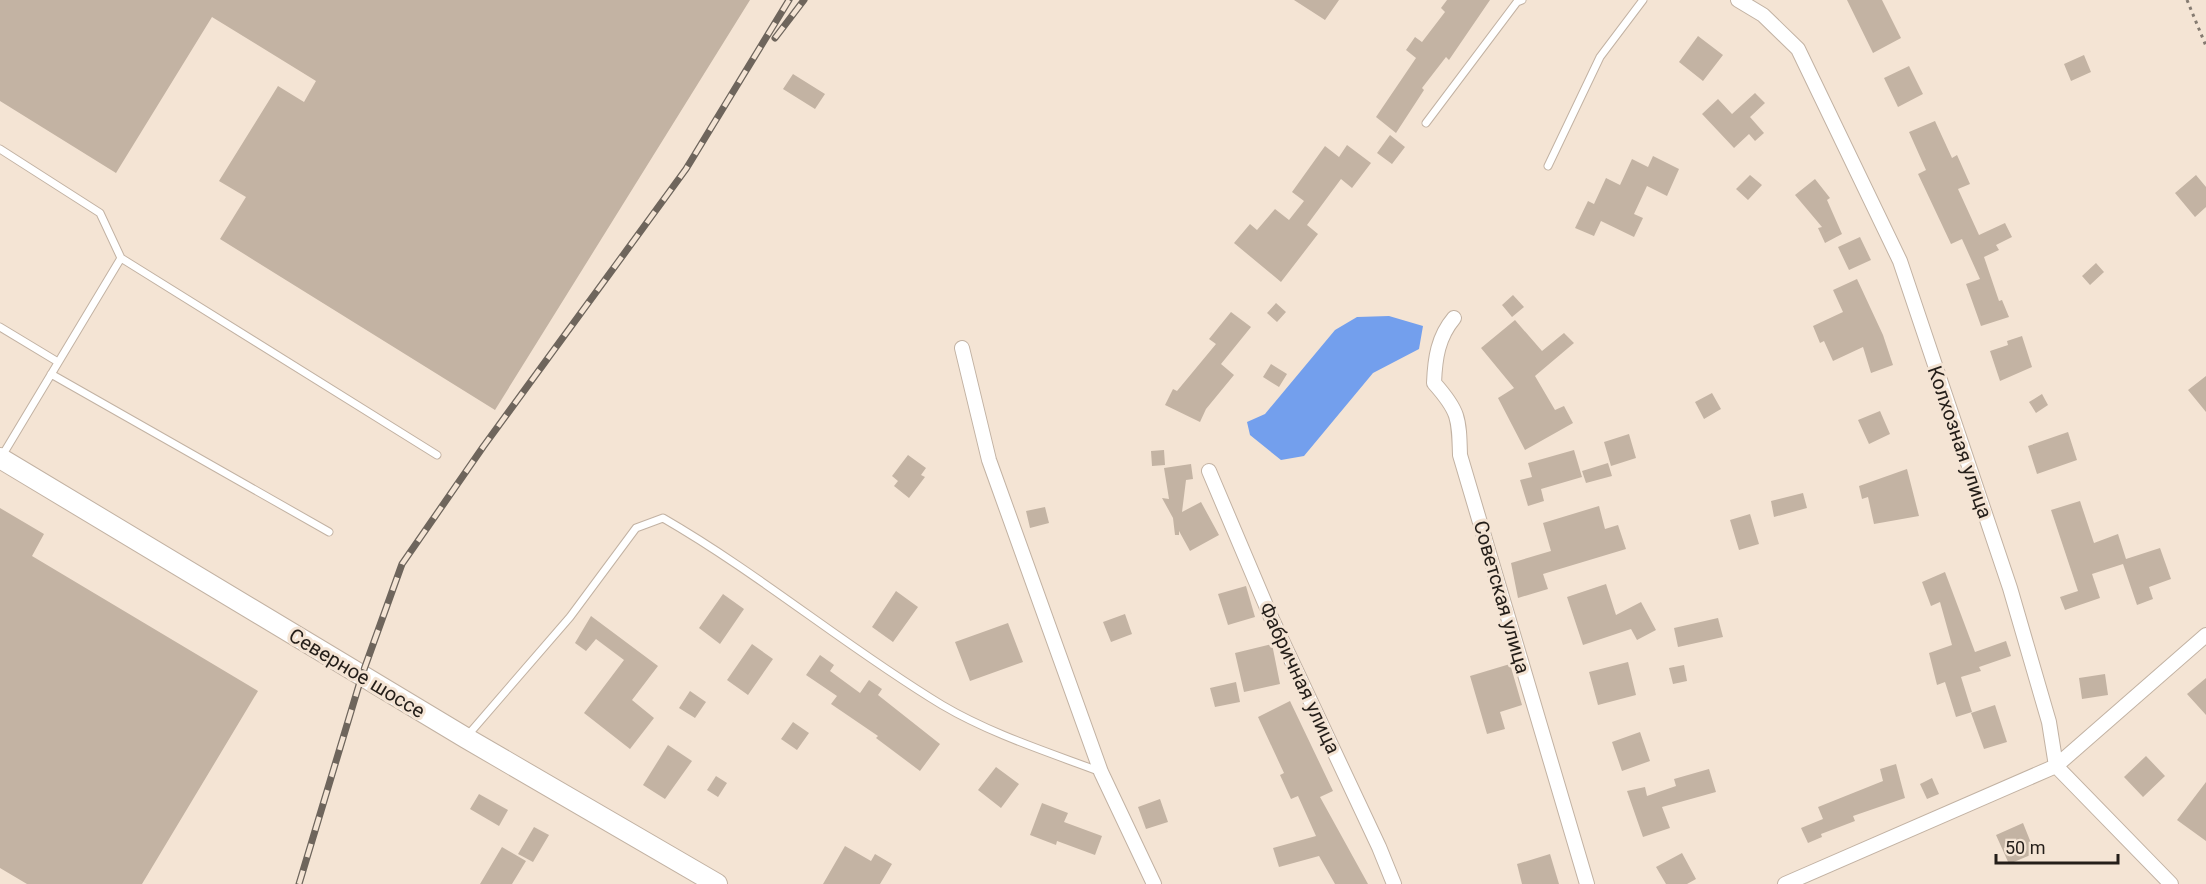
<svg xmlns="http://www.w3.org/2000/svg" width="2206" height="884" viewBox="0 0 2206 884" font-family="Roboto,sans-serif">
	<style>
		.water { fill: #739fed }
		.building { fill: #c3b3a3 }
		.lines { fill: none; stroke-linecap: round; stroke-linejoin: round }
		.lane-casing { stroke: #c2b2a3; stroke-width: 9 }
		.street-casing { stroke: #c2b2a3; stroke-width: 16 }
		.secondary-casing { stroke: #c2b2a3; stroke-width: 22 }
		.path { stroke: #847a70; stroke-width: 3; stroke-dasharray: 3 4.5; stroke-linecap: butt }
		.lane { stroke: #fff; stroke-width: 7 }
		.street { stroke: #fff; stroke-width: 14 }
		.secondary { stroke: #fff; stroke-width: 20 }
		.rail-casing { stroke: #6e655c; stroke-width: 7 }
		.rail { stroke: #f4e4d4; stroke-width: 4.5; stroke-dasharray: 14; stroke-linecap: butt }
		.labels { text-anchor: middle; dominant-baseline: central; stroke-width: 6; stroke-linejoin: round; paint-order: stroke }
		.street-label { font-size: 20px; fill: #241e19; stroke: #f4e4d4 }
	</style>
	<rect width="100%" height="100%" fill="#f4e4d4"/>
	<!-- water -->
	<path class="water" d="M1389,316L1423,326L1419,349L1373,373L1304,456L1281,460L1250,435L1247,422L1265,414L1335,330L1357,317Z"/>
	<!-- building -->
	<path class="building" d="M0,0H750L495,410L220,239L246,197L219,181L278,86L304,102L316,81L212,17L116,173L0,101Z
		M1294,0H1339L1325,20Z
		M1447,0H1490L1449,60L1446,57L1422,88L1424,90L1396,133L1376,117L1416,58L1406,50L1415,37L1422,42L1445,12L1441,8Z
		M1847,0H1882L1901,38L1873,53Z
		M1698,36L1723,55L1703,81L1679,62Z
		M2084,55L2091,72L2071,81L2064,64Z
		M1909,66L1923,94L1898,107L1884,78Z
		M793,74L825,94L815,109L783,89Z
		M1755,93L1765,103L1750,117L1764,133L1755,141L1749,134L1734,148L1702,114L1718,99L1732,114Z
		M1935,121L1952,158L1957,155L1970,184L1958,189L1979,235L2005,223L2012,237L1996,245L1999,250L1984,257L1999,301L2002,300L2009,317L1981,326L1966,284L1980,279L1962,239L1951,244L1918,174L1926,170L1909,132Z
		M1390,135L1405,147L1392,164L1377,153Z
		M1347,145L1371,163L1352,188L1341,179L1307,225L1318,234L1281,282L1234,243L1250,224L1257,230L1275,209L1289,220L1304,201L1292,192L1325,146L1339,157Z
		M1653,156L1679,169L1667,196L1647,186L1634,214L1643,218L1634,237L1601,221L1594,236L1575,228L1588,201L1594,204L1606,178L1620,185L1632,159L1648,167Z
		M1750,175L1762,185L1748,200L1736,189Z
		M2196,175L2206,187V207L2195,217L2175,193Z
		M1815,179L1830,198L1827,200L1842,234L1825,243L1818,228L1822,227L1795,195Z
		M1860,237L1871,260L1849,270L1838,247Z
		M2096,263L2104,272L2090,285L2082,276Z
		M1857,279L1883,335L1893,365L1871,373L1863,347L1833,361L1824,341L1820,343L1813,326L1843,312L1833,290Z
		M1513,295L1524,307L1512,317L1502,305Z
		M1276,303L1286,312L1277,322L1267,313Z
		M1231,312L1251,327L1221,364L1234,375L1206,409L1200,422L1165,405L1173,389L1177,391L1216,344L1209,339Z
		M1515,320L1542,351L1564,333L1574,343L1535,376L1555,410L1564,406L1573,423L1525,450L1498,398L1514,388L1481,348Z
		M2022,336L2032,367L2000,381L1990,351L2008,345L2007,341Z
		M1271,364L1287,374L1279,387L1263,377Z
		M2206,376V412L2188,390Z
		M1712,393L1721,409L1704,419L1695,402Z
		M2042,394L2048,405L2036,413L2029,402Z
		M1880,411L1890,434L1869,444L1858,420Z
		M2068,432L2077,460L2037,474L2028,446Z
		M1629,434L1636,458L1611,466L1604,442Z
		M1164,450L1165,465L1152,466L1151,451Z
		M1574,450L1582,477L1541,489L1544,501L1528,506L1520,480L1532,477L1528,463Z
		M908,455L926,468L921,475L925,477L909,498L894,486L898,481L892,476Z
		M1608,463L1612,476L1586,483L1582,471Z
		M1191,464L1193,479L1186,480L1182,512L1201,502L1219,535L1190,551L1179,531V535H1175L1173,518L1162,498L1169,499L1164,468Z
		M1907,469L1919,516L1874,524L1868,497L1862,499L1859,486Z
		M1803,493L1807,508L1774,517L1771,501Z
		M2080,501L2094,543L2118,534L2126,559L2160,548L2171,579L2149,587L2153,599L2137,605L2123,564L2092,574L2100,598L2065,610L2060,597L2078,591L2051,510Z
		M1599,506L1605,529L1618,525L1626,549L1543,574L1548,589L1518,598L1511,563L1551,551L1543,523Z
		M1045,507L1049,523L1030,528L1026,511Z
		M0,508L44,534L32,556L258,691L142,884H27L0,868Z
		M1750,514L1759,544L1739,550L1730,520Z
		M1945,572L1975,652L2006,641L2011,656L1979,667L1981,671L1961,677L1972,712L1956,717L1945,682L1937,685L1929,653L1952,645L1940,602L1931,606L1922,582Z
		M1606,584L1616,615L1641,602L1656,630L1637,640L1631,629L1583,645L1567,597Z
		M1246,586L1255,617L1228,625L1218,594Z
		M896,591L918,607L893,642L872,627Z
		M723,594L744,609L720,644L699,628Z
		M1125,614L1132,634L1111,642L1103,622Z
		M591,616L658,666L632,700L654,718L630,749L584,713L624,660L596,639L586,651L575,643Z
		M1718,618L1723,637L1678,647L1674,628Z
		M1008,623L1023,662L970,681L955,642Z
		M752,644L773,659L748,695L727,680Z
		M1272,644L1280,684L1244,692L1235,653Z
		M820,655L834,665L830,671L860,693L869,680L882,689L878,695L940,744L920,771L876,738L878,736L831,704L837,696L806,675Z
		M1628,662L1636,695L1598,705L1589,672Z
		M1510,664L1522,705L1500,712L1505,729L1487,734L1470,676Z
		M1684,665L1687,681L1673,684L1669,668Z
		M2105,674L2108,695L2082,699L2079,678Z
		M2206,678V715L2187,694Z
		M1236,682L1240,702L1215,707L1210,688Z
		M690,691L706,702L695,718L679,708Z
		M1290,701L1333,791L1320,797L1368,884H1335L1319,856L1279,867L1273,848L1316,836L1298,796L1291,799L1280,775L1284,773L1258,717Z
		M1995,705L2007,742L1984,749L1971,713Z
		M793,722L809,733L797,750L781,739Z
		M1640,732L1650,761L1622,771L1612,742Z
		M668,745L692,761L665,799L643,785Z
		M2146,756L2165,776L2143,797L2124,777Z
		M1896,764L1905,798L1853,816L1855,821L1821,834L1822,837L1808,843L1801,828L1823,819L1818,807L1883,781L1880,769Z
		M996,767L1019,784L1001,808L978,790Z
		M1709,769L1716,792L1662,807L1670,828L1643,837L1627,791L1645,787L1647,796L1676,786L1674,779Z
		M716,776L727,783L718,797L707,790Z
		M1932,778L1939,794L1927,799L1920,784Z
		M2206,782V841L2177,820Z
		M479,794L508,810L499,826L470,809Z
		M1160,799L1168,822L1146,829L1138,807Z
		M1042,803L1068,813L1064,822L1102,836L1095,855L1057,841L1056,845L1030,835Z
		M2023,823L2035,853L2009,864L1996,835Z
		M534,827L549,835L533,862L518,854Z
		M845,846L871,861L875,854L892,864L880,884H823Z
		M502,847L526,861L512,884H480Z
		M1682,853L1696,879L1687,884H1666L1656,867Z
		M1550,854L1559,884H1522L1517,864Z"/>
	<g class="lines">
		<defs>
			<path id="lane" d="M1426,123L1517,2L1522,0
				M0,149L100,213L121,258L2,456
				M1548,166L1600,57L1643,0
				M121,258L437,455
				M0,327L58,362
				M51,374L329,532
				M468,735L570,617L636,528L663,518C760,574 846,647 942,705C991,734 1048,752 1101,772"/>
			<path id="street" d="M1738,0L1763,15L1798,49L1900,261L2010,588L2049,722L2056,766L2171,884
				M1454,318C1438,337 1435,358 1434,383C1459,411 1459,418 1460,455L1587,884
				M962,348L989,460L1101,772L1154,884
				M1209,471L1270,615L1379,847L1394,884
				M1785,884L2056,766L2206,635"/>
			<path id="secondary" d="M0,458L466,738L717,884"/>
		</defs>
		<!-- lane casing -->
		<use href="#lane" class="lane-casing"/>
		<!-- street casing -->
		<use href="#street" class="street-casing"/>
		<!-- secondary casing -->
		<use href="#secondary" class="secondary-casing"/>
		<!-- path -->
		<path class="path" d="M2187,0L2206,46"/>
		<!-- lane -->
		<use href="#lane" class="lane"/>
		<!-- street -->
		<use href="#street" class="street"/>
		<!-- secondary -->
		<use href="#secondary" class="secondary"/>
		<defs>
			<path id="rail" d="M775,38L804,0
				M299,884L362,675L402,564L483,447L686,169L789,0"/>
		</defs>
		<!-- rail casing -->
		<use href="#rail" class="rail-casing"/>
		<!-- rail -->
		<use href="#rail" class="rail"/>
	</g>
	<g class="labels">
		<!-- street labels -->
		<g class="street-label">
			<text transform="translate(1960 442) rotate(71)">Колхозная улица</text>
			<text transform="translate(1502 597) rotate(74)">Советская улица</text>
			<text transform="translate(357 673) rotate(31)">Северное шоссе</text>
			<text transform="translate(1300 678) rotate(65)">Фабричная улица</text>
		</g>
	</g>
	<!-- scale -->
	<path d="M1996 854v9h122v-9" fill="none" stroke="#241e19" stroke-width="3"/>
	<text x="2005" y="854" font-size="18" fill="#241e19" stroke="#f4e4d4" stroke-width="4.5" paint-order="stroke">50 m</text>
</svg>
